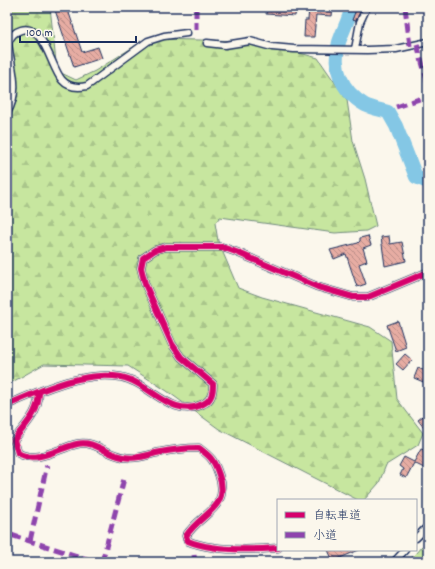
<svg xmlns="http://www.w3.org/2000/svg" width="435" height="569" viewBox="0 0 435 569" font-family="Dekko,'Klee One',sans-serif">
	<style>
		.forest { fill: url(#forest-firs); stroke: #718a7e }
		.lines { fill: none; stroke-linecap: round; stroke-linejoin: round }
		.river { stroke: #84c7e5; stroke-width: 14 }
		.building { fill: url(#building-back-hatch); stroke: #1b2f5e }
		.minor-casing { stroke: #1b2f5e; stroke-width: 9 }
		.minor { stroke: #fbf7ec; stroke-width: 6 }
		.quiet { stroke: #8e44ad; stroke-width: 5; stroke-dasharray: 10 5; stroke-linecap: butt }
		.cycleway-casing { stroke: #fbf7ec; stroke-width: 8 }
		.cycleway { stroke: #d6006c; stroke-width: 6 }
	</style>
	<defs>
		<pattern id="forest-firs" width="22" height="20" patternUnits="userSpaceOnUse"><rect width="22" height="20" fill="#c7e69f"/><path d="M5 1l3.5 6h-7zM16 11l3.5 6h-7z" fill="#aac68b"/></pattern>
		<pattern id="building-back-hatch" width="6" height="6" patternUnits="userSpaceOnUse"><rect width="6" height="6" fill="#e7ada3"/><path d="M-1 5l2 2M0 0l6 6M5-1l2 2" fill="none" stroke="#ba8d88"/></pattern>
	</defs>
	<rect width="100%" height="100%" fill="#fbf7ec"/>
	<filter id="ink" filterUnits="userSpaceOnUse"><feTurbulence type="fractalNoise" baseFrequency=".025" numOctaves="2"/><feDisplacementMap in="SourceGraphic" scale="8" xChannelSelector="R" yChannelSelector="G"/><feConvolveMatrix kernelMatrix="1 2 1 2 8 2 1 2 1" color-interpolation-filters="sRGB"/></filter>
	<g filter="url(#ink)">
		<!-- forest -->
		<path class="forest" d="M7,7H50L57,71L76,80L95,71L146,39L255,41L318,58L347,100L353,141L365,179L376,226L366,231L335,233L220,217L215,223L218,241L238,288L262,297L370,327L391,341L397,399L423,433L418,445L386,465L379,483L364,500H358L219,429L167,391L128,366L44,364L7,385Z
			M422,546L428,551V562H408Z"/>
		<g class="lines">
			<!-- river -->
			<path class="river" d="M352,7C349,19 343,30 339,42C332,67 341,91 365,105C371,108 381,110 388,112L396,126L416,177L428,182"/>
		</g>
		<!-- building -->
		<path class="building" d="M64,7H67L82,52L98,47L102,58L74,67L55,10Z
			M267,7H296L295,16L266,14Z
			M309,7H333L332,16L316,15L314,37H304L305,20H308Z
			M357,7H362L356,21L352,20Z
			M368,236L371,245L363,248L367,261L359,264L366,284L357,287L346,254L334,259L330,250L358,243L360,241V238Z
			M389,236L390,244L402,242L406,261L385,266L381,237Z
			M398,321L406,347L396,351L387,325Z
			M405,354L412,360L403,370L396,364Z
			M418,368L428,372V384L414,378Z
			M428,412V425L424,428L418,420Z
			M428,444V470L414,463L406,478L400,475L403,469L399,466L404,457L414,462L421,449L424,450Z
			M328,550H359L333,561Z"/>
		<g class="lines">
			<defs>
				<path id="minor" d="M207,43L225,45L250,41L272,47L294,49L367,50L396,49L428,42
					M355,49L360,22L367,7
					M7,113C21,90 11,68 8,43C11,36 14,32 21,30C44,23 51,68 62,80C69,88 78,88 87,86L148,41L164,36L187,33
					M39,393C38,415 26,423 14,440L18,453C37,464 59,448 77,444C95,440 107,455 123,457C136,459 145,456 156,453C171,450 184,448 199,448C211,457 214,460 219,475C231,509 201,512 186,536L188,541C212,551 252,550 278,548
					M7,405C40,391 84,370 121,377C149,382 172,420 203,404C212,400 213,392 213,384L181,357L172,344L145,284L141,268L143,258L155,250L166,247H222L236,252L318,287L353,297H368L428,272
					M416,538L428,526
					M394,562L405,550"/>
			</defs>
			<!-- minor casing -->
			<use href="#minor" class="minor-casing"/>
			<!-- minor -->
			<use href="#minor" class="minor"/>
			<!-- quiet -->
			<path class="quiet" d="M196,7V30
				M405,7L410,46
				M417,44L428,84
				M396,107L428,96
				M11,535L96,562
				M30,541L47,465
				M194,555L195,562
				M102,562L125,475"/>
			<defs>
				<path id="cycleway" d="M39,393C38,415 26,423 14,440L18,453C37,464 59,448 77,444C95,440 107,455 123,457C136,459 145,456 156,453C171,450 184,448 199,448C211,457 214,460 219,475C231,509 201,512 186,536L188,541C212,551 252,550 278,548
					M7,405C40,391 84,370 121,377C149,382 172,420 203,404C212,400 213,392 213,384L181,357L172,344L145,284L141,268L143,258L155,250L166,247H222L236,252L318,287L353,297H368L428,272"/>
			</defs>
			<!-- cycleway casing -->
			<use href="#cycleway" class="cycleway-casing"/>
			<!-- cycleway -->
			<use href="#cycleway" class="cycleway"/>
		</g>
	</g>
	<!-- margin -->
	<rect width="435" height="569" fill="none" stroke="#fbf7ec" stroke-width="24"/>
	<rect x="12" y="12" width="411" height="545" fill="none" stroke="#1b2f5e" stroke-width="1.5" filter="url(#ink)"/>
	<!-- legend -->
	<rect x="277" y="499" width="140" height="52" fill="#fbf7ec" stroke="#a1a7b3"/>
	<rect x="285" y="512" width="20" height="6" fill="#d6006c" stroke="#a1a7b3"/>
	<text x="313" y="519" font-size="12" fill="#1b2f5e">自転車道</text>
	<rect x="285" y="532" width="20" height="6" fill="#8e44ad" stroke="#a1a7b3"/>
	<text x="313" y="539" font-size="12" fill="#1b2f5e">小道</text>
	<!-- scale -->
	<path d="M20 36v6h116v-6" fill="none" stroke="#1b2f5e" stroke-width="2"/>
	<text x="26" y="36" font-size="12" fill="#1b2f5e" stroke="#fbf7ec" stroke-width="3" paint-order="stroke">100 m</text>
</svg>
